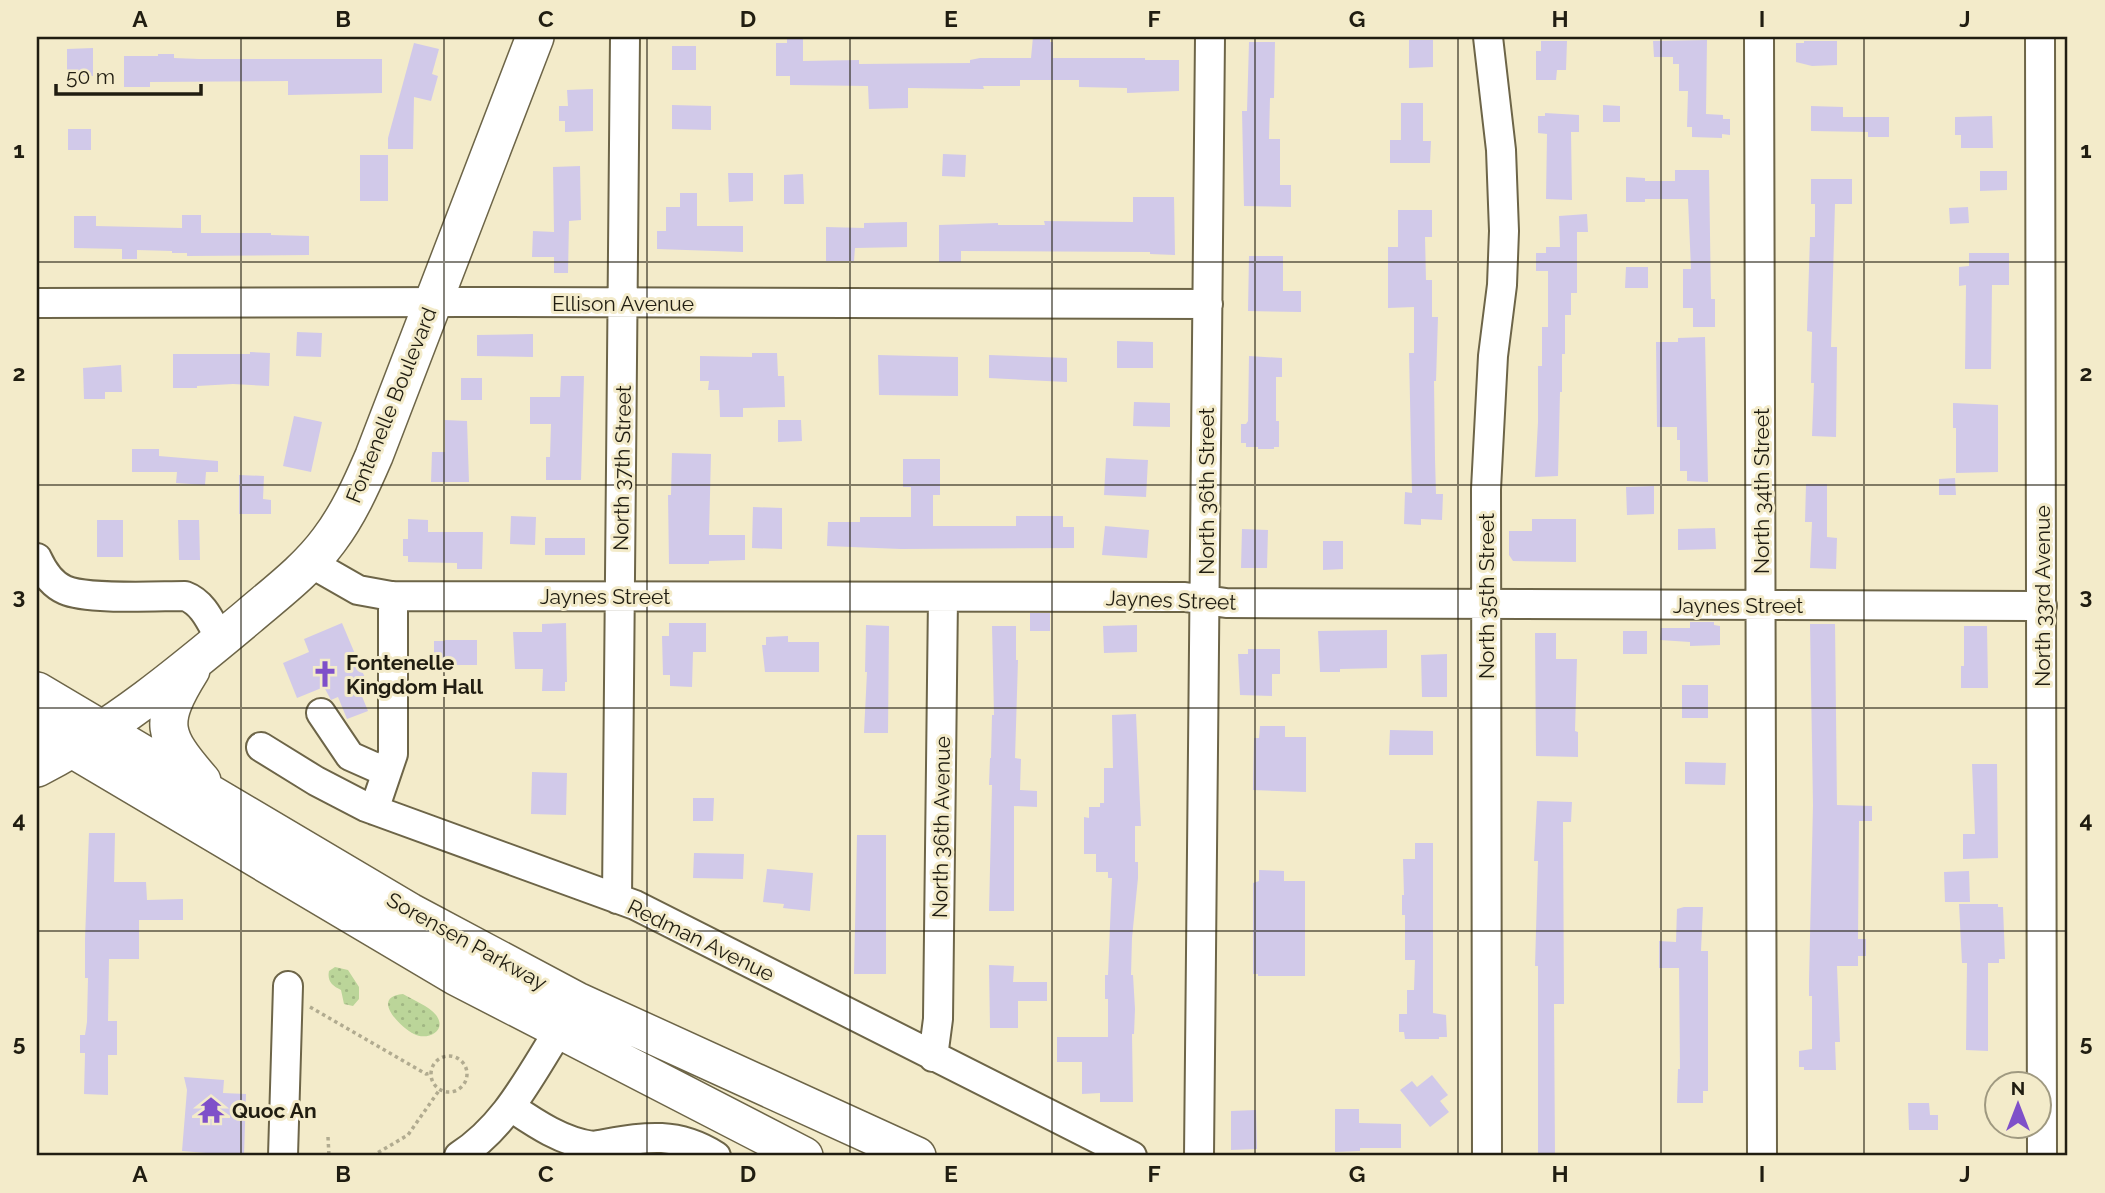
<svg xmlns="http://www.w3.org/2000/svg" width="2105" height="1193" viewBox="0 0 2105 1193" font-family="Raleway,sans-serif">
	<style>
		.green { fill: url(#green-dots) }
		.building { fill: #d1c9e9 }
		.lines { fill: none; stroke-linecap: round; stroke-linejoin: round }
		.minor-casing { stroke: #6d6548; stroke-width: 32 }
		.major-casing { stroke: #6d6548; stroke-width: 40 }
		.path { stroke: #b1ab90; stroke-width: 3.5; stroke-dasharray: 3.5 3.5; stroke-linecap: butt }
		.minor { stroke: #fff; stroke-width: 28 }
		.major { stroke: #fff; stroke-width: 37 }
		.grid { fill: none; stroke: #201d11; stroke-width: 2; stroke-opacity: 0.55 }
		.labels { text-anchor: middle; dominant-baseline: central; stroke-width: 6; stroke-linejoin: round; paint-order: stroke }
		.street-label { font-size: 21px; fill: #201d11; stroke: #f3ebca }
		.poi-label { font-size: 21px; font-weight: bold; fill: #201d11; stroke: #f3ebca; text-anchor: start }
		.neatline { fill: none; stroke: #201d11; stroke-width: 2.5 }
		.grid-label { font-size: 23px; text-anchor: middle; font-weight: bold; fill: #201d11 }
	</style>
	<defs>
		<pattern id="green-dots" width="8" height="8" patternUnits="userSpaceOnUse" patternTransform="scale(1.75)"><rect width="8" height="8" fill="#bbd599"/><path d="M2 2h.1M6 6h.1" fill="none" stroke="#a0b683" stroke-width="1.8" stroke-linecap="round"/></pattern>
	</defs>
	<rect width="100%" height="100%" fill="#f3ebca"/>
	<!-- green -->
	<path class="green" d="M335,967L348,970L359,987V999L353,1006L344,1004L341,990C332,986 327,981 329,971Z
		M403,994C413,1000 429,1006 436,1015C448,1031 427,1041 414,1034C400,1027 370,997 403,994Z"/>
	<!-- building -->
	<path class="building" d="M1033,37H1050V42H1053V58H1145V60H1179V91L1127,93V88L1079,87V80H1020V86H983L984,89L908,88V108L869,109L868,86L790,85V76H776V43H787V38H803V61L859,60V64L970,63V60L980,58H1031Z
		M1409,40H1433V67L1409,68Z
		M1707,40L1706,114L1723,115V119H1730V135L1722,134V138L1692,137V127H1687L1688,91H1679V64H1673V57H1654L1653,41Z
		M1541,41H1567L1566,70H1557L1556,80H1536V51H1541Z
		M1804,41H1837V65L1812,66L1796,62V43H1804Z
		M1249,42H1275L1274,98H1270L1269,139H1280V185H1291V207L1244,206L1242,111H1247Z
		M414,43L439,49L432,74L438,76L431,101L414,97L413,149H388V138Z
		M672,46H696V70H672Z
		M93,48V76H67V49Z
		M158,54H174V58L199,59H382V93L288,95V81L150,82V87H124V56H158Z
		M593,89V131L565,132V121H559V106H568L567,90Z
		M1401,103H1423V141H1431L1430,163H1390V140H1401Z
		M672,105L711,106V130L672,129Z
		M1603,105L1620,106V122H1603Z
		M1811,106L1843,107V117H1889V137H1868V132L1811,131Z
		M1545,113L1579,115V132H1571L1572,200L1546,199L1547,134L1538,133V116H1545Z
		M1992,116L1993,148H1961V135H1955V117Z
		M68,129H91V150H68Z
		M943,154L966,155L965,177L942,176Z
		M360,155H388V201H360Z
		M580,166L581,220L569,221L568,273H554V257H532L533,231L554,232L553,167Z
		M1675,170H1709L1711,299H1715V327H1693V308H1683V269H1691L1688,199H1645V202H1626V177L1645,178V181H1675Z
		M1980,171H2007V190L1980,191Z
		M728,173H753V201L729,202Z
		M803,174L804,204H784V175Z
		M1811,179H1852V204H1835L1831,347H1837L1836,437L1812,436L1814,383H1811L1812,332L1807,331L1810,237H1815V204H1811Z
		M680,193H697V226H743V252L657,249V231H666V207H680Z
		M1133,197H1174L1175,255L1150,254V252L961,251V262H939V225L998,223V225H1045L1044,221L1133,222Z
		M1968,207L1969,223L1950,224L1949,208Z
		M1398,210H1432V237H1425L1426,280H1432V317H1438L1436,381H1434L1435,459L1436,494H1443L1442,520L1421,519V525L1404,524L1405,492L1412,493L1409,353H1414V307L1388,308V247H1398Z
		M1587,214L1588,232H1577V293H1571V315H1565V354H1562V392H1560L1558,476L1535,477L1538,422V366H1542V327H1548V271H1536V253H1546V247H1560L1559,216Z
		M182,215H201V233H271V235L309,236V255L187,256V253H172V251L137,250V259H122V249L74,248V216H96V226L182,228Z
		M907,222V247L855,248L854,261H826V227L864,228V223Z
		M1969,253H2009V285H1992L1991,369H1965L1966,285L1959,286V267L1969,266Z
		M1249,256H1283V291H1301V312L1248,311Z
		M1626,267H1648V288H1625Z
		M297,332L322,333L321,357L296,356Z
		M533,334V357L477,356V335Z
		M1705,337L1708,482L1687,481V471H1680V440H1677V427H1657L1656,342H1678V338Z
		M1117,341L1153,342V368H1117Z
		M250,352L270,353L269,386L233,384L197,386V388H173V354H250Z
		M752,353H777L778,376H784L785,407L743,408V417H720L719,390H708L709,381H700V356L752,357Z
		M878,355L958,357V396L879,395Z
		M989,355L1067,358V382L989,378Z
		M1249,356L1282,358V377H1276V421H1279V447H1274V449H1258V447H1246V443H1241V424H1246L1248,421Z
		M121,365L122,392H105V399H84L83,368Z
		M561,376H584L581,480H546V457H550L551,424H530V397H560Z
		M461,378H482V400H461Z
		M1134,402L1170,403V427L1133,426Z
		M1953,403L1998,405V472L1956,473V428H1953Z
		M294,416L322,422L311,472L283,466Z
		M445,420L467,421L469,482H431L432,452H445Z
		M778,420H801L802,441L778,442Z
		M132,449H159V456L218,461V472H206L205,485L176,483L177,472H132Z
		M672,453L711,454L709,535H745V560L709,561V564H669L668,495H671Z
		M1106,458L1148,460L1146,497L1104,495Z
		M903,459H940V495H933V526H1016V516H1063V527H1074V548L901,549L827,546L828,522H860V517H911V487H903Z
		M239,475L264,476L263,499L271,500V514H239Z
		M1955,478L1956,495H1939V479Z
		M1806,484H1827V537L1837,538L1836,569L1810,568L1812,522H1805Z
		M1654,486V514L1627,515L1626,487Z
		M753,507L782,508V549L752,548Z
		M511,516L536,517L535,545L510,544Z
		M408,519L428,520V532H483L482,569H457V563L408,562V556H403V539H408Z
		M1532,519H1576V562L1513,561L1509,555V531H1532Z
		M97,520H123V557H97Z
		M178,520H199L200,560H179Z
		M1105,526L1149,530L1147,558L1102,555Z
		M1715,528L1716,549L1678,550V529Z
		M1242,529L1268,530L1267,568H1241Z
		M545,538H585V555H545Z
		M1323,541H1343V569L1323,570Z
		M1030,613H1050V631H1030Z
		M1690,622H1714V625L1720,626V645L1690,646V642L1660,640L1661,628H1690Z
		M342,623L368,685L359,689L368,711L347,719L338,697L331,700L324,687L297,698L283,663L309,652L304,639Z
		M566,623L567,682H565V691H542L543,669H515L513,632H542V624Z
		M669,623H706V652H693L692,687L670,686V675H663L662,636H669Z
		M1810,624H1835L1837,805L1872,806V821H1859L1858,939H1866V956H1858V966H1837L1840,1042H1835L1836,1070H1804V1067H1799V1051L1812,1049V996H1809V980L1813,805Z
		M866,625L889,626L888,733H864L867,672H865Z
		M1137,625V652L1104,653L1103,626Z
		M992,626H1016V660H1018L1015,758L1021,759L1020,790L1037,791V807L1014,806V911H989L992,785H989L990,758H991L992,715H994Z
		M1964,626H1987L1988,688H1961V666H1964Z
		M1387,630V668L1340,669V672H1320L1318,631Z
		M1623,631H1647V654H1623Z
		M1535,633H1556V659H1577L1575,731L1578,732V757L1536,756Z
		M788,636V642H819V672H765L762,645H766V637Z
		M445,640H477V665H434V641H445Z
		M1248,649H1280V674H1272V696L1240,695L1238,654H1248Z
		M1447,654V697H1422L1421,655Z
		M1682,685H1708V718H1682Z
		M1136,714L1141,826H1135V862H1138V878L1132,938L1131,975H1133L1135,1009L1134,1034H1132L1133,1102H1100V1093L1082,1094V1062H1057V1037H1108V999H1105V975H1108L1112,878H1108V872H1096V854H1084V817L1089,818V807H1100V803H1104V768H1113L1112,715Z
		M1260,726H1285V737H1306V792L1253,790L1254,738H1259Z
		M1390,730L1433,731V755H1389Z
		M1685,762L1726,763L1725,785L1685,784Z
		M1972,764H1997L1998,858L1963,859V834H1975Z
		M532,772L567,773L566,815L531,814Z
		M693,798H714L713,821H693Z
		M1537,801L1572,802L1571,822H1563L1564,1004H1554L1555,1156H1538V966H1535L1538,861H1534Z
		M89,833H115L114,882H146L147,900L183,899V920H139V959H109L108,1021H117V1055H108V1095L84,1094L85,1055V1053H80V1035H85L87,1022L88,978H85V939Z
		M857,835H886V974H854Z
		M1415,843H1433V1013L1446,1015L1447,1037H1439V1039H1405L1404,1032H1399V1014H1407V990H1414L1415,960H1405V915H1402V895H1404L1403,859H1415Z
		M694,853L744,854L743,879L693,878Z
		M767,869L813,873L810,911L783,908L784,904L763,902Z
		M1259,870L1284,871V881H1305V976H1258V974H1253V883L1259,881Z
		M1969,871L1970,902H1945L1944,872Z
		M1959,904H1998V907H2003L2005,959H1999V963H1988V1051L1966,1050L1967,963H1962Z
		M1684,907H1703L1701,951H1708V1091H1703V1103H1677L1678,1069H1680L1679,968H1659V941L1676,942L1677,909Z
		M989,965L1014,966L1013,982H1047V1001H1018V1028H990Z
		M1432,1075L1448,1095L1440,1101L1449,1112L1430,1127L1400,1090L1412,1081L1417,1087Z
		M184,1077L224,1080L223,1093L246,1094L244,1156L182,1151L187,1090Z
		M1908,1103H1929L1930,1115H1938V1130H1909Z
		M1335,1109H1359V1123L1401,1124V1148H1360V1151L1335,1152Z
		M1256,1110L1257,1149L1231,1150V1111Z"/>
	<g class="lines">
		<defs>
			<path id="minor" d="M1759,37L1762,1156
				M2040,37L2042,1156
				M37,303L465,302L1208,304
				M37,558C43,571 51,584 65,590C87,600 157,596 185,596C204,603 211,623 221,640
				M309,562L358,590L391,596L1185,597L1226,603L2042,606
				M321,713L350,756L386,772
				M261,747L316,781L366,807L635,905L1132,1156
				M374,810L393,754V596
				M617,899L625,37
				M933,1057L938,1019L943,597
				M511,1107C536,1124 563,1142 593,1146C641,1138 673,1129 716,1156
				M283,1156L288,986
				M459,1156C507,1125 530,1075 560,1029
				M1199,1156L1210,37
				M1487,1156L1486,489L1493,356L1502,285L1504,231L1501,150L1488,37"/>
			<path id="major" d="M191,670C158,723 162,735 202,781
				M37,691L410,912L577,1001L917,1156
				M37,728L457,977L804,1156
				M37,768C115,728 181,673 248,617C276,593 307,570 329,540C348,515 361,486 374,456L535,37"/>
		</defs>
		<!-- minor casing -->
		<use href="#minor" class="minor-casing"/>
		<!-- major casing -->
		<use href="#major" class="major-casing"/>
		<!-- path -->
		<path class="path" d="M310,1007L426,1074L431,1073
			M431 1074a18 18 0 1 1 36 0a18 18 0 1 1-36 0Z
			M328,1137L329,1156
			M372,1156L408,1135L440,1089"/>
		<!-- minor -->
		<use href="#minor" class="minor"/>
		<!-- major -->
		<use href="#major" class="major"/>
	</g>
	<!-- grid -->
	<path class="grid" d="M241,37V1156M444,37V1156M647,37V1156M850,37V1156M1052,37V1156M1255,37V1156M1458,37V1156M1661,37V1156M1864,37V1156M37,262H2068M37,485H2068M37,708H2068M37,931H2068"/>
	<!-- icons -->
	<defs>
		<symbol id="church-bare" viewBox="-9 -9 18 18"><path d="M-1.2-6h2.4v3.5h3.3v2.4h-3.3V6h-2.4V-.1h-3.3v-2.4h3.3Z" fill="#7f50c9" stroke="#f3ebca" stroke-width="2.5" paint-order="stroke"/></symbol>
		<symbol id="temple-bare" viewBox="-9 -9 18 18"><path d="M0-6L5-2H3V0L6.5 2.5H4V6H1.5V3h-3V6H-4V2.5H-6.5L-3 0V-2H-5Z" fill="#7f50c9" stroke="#f3ebca" stroke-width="2.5" paint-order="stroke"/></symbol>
	</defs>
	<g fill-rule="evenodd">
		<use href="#church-bare" x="306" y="655" width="38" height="38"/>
		<use href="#temple-bare" x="192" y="1091" width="38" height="38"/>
	</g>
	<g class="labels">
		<!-- street labels -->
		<g class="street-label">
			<text x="623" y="303">Ellison Avenue</text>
			<text transform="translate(391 405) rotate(-68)">Fontenelle Boulevard</text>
			<text transform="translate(622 468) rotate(-89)">North 37th Street</text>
			<text transform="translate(1206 491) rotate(-90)">North 36th Street</text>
			<text transform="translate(1761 491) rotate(-90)">North 34th Street</text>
			<text x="605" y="596">Jaynes Street</text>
			<text transform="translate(1486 596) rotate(-90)">North 35th Street</text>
			<text transform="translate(2042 596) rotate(-90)">North 33rd Avenue</text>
			<text transform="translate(1171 600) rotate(2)">Jaynes Street</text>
			<text x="1738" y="605">Jaynes Street</text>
			<text transform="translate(941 827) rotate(-89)">North 36th Avenue</text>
			<text transform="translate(701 940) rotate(26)">Redman Avenue</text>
			<text transform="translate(467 941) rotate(29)">Sorensen Parkway</text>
		</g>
		<!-- poi labels -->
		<g class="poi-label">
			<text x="346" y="662">Fontenelle<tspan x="346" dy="24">Kingdom Hall</tspan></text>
			<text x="232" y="1110">Quoc An</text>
		</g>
	</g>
	<!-- border -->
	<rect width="2105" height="1193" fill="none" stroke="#f3ebca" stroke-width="77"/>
	<!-- north arrow -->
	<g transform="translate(2018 1105)"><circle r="33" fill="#f3ebca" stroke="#9f9980" stroke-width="2"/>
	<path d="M0-5L12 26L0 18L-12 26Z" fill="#7f50c9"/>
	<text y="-10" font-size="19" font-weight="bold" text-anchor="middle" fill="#201d11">N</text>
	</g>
	<!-- scale -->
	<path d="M56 84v10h145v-10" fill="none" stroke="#201d11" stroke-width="3.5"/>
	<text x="66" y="84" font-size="21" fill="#201d11" stroke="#f3ebca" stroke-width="5" paint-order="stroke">50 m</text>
	<rect x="38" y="38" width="2028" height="1116" class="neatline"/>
	<g class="grid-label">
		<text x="140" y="27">A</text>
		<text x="343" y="27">B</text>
		<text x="546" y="27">C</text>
		<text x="748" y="27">D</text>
		<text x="951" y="27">E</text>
		<text x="1154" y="27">F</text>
		<text x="1357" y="27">G</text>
		<text x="1560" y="27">H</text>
		<text x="1762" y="27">I</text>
		<text x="1965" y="27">J</text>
		<text x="19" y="158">1</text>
		<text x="2086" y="158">1</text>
		<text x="19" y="381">2</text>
		<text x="2086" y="381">2</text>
		<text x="19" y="604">3</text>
		<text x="2086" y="604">3</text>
		<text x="19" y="828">4</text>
		<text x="2086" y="828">4</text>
		<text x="19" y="1051">5</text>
		<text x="2086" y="1051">5</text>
		<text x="140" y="1182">A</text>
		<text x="343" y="1182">B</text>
		<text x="546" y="1182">C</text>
		<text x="748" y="1182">D</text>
		<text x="951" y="1182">E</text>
		<text x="1154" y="1182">F</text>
		<text x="1357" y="1182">G</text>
		<text x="1560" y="1182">H</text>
		<text x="1762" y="1182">I</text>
		<text x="1965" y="1182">J</text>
	</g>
</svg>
